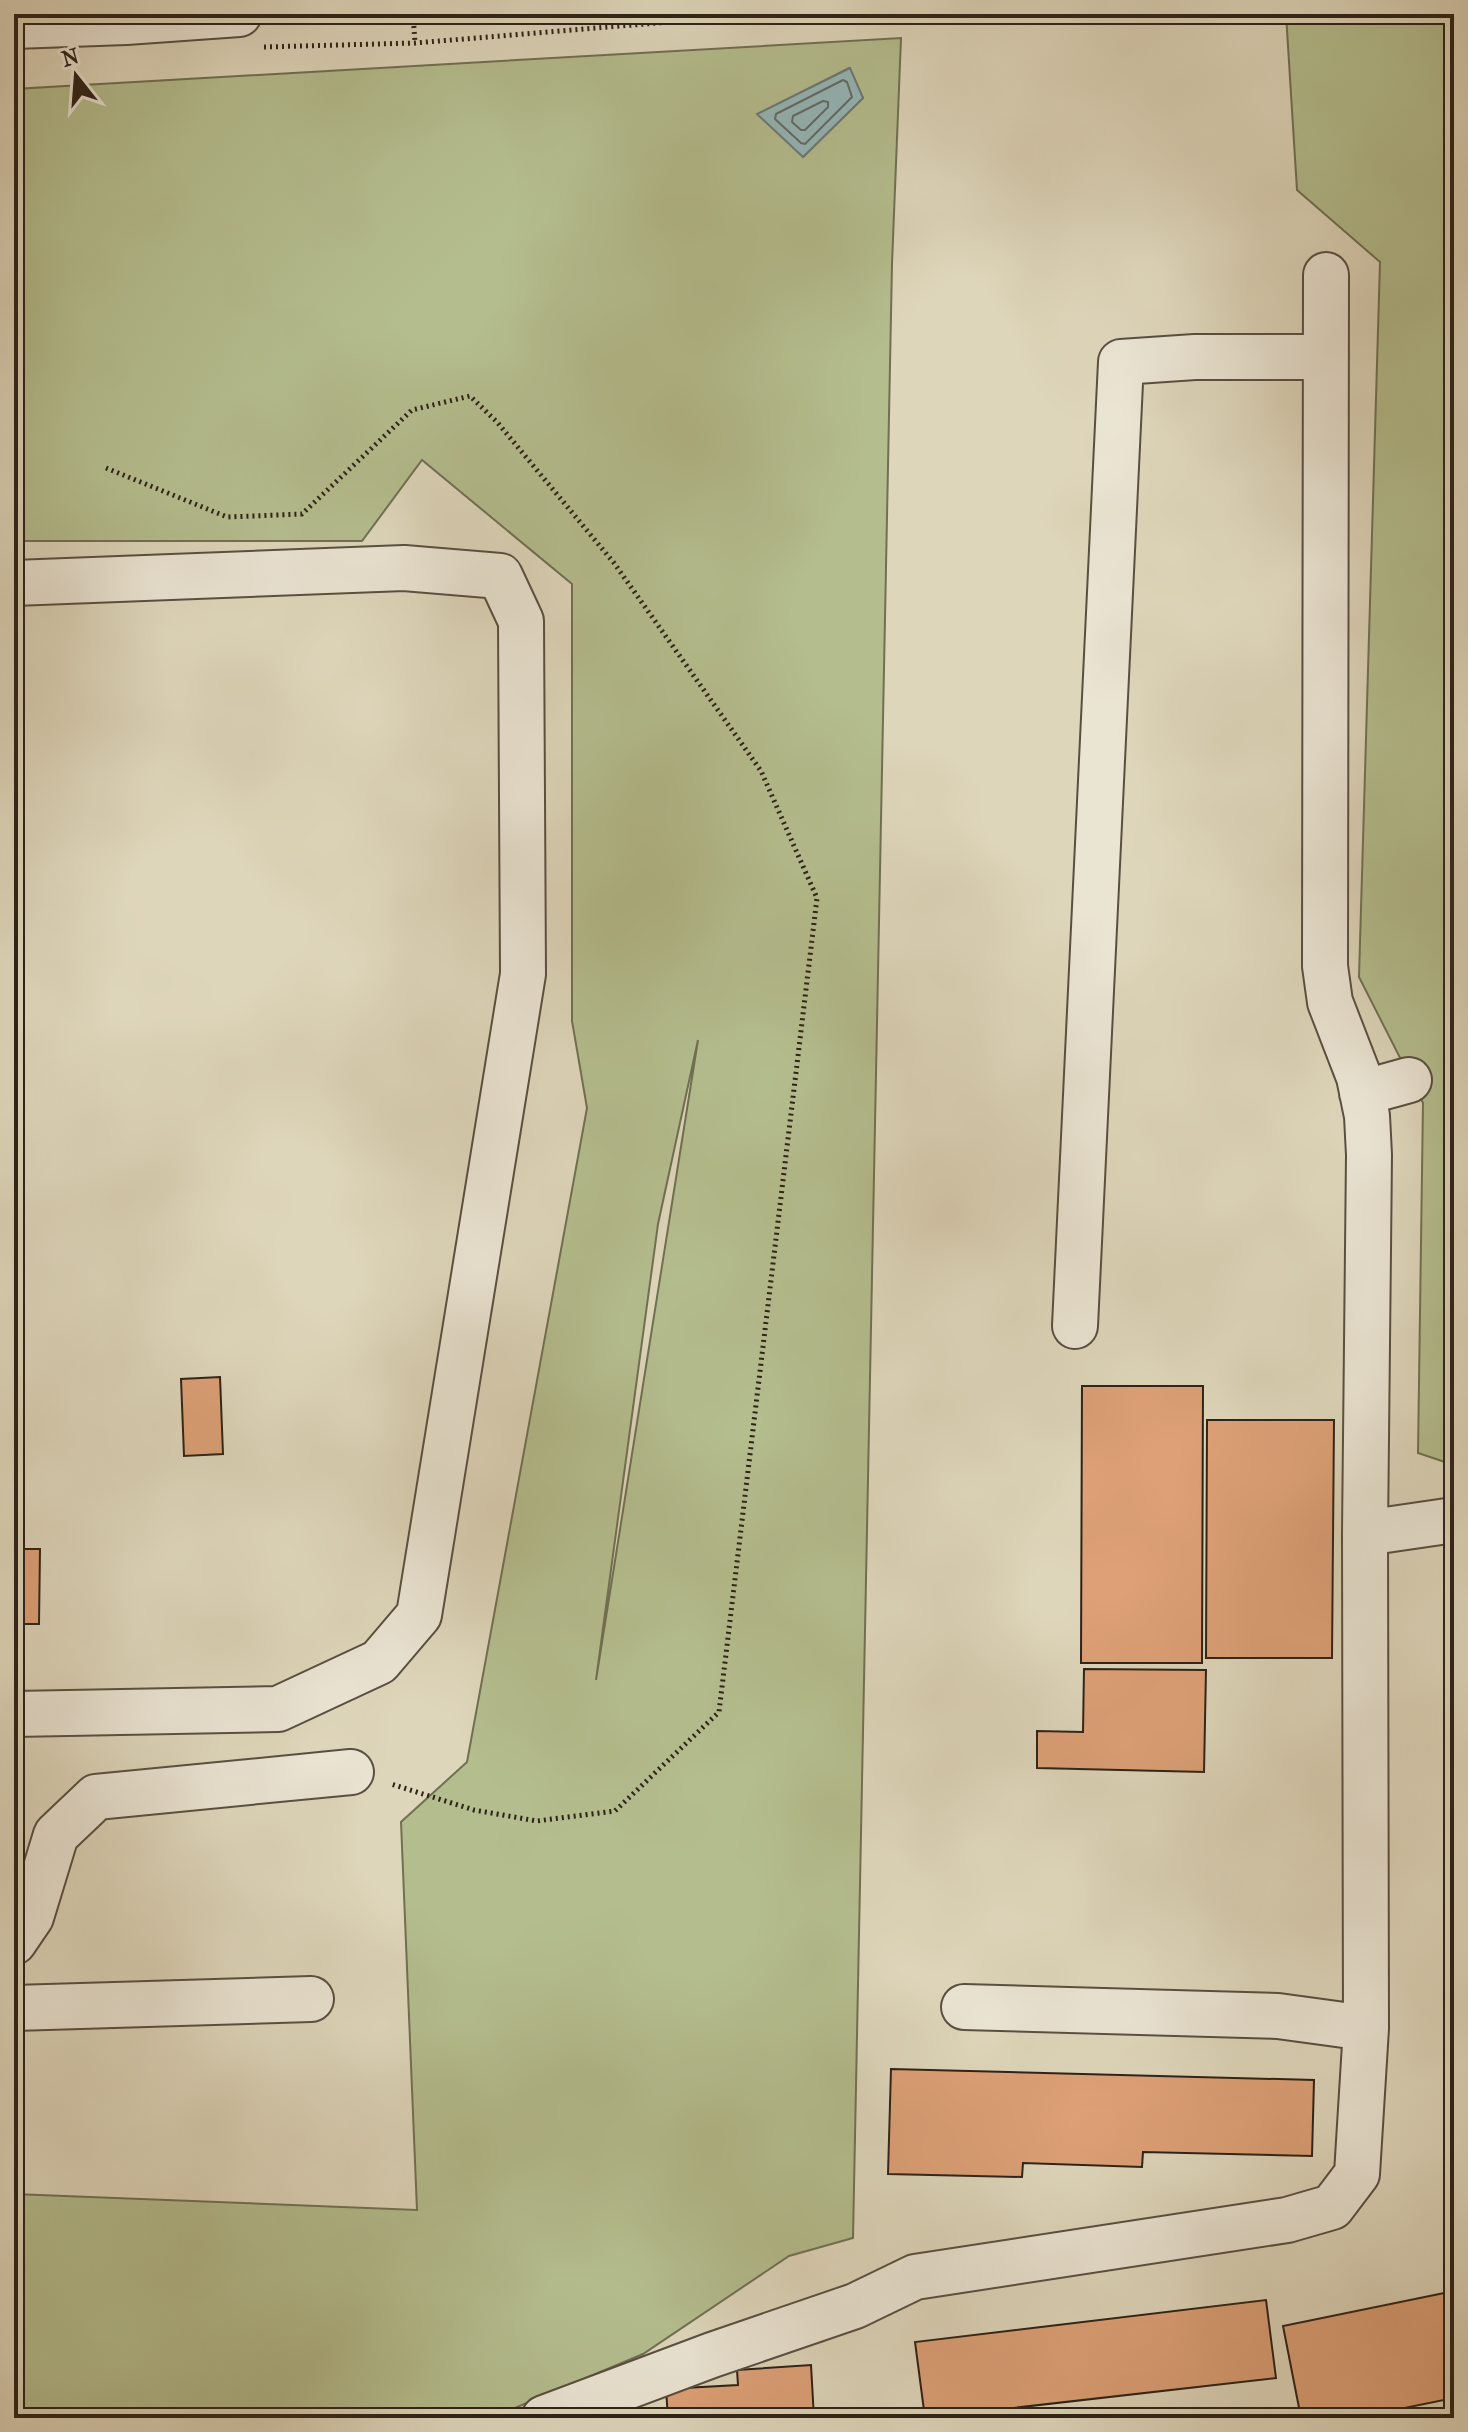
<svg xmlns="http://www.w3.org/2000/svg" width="1468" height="2432" viewBox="0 0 1468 2432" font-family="'IM FELL French Canon',serif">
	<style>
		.green { fill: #b4bd8e; stroke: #707053; stroke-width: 2; fill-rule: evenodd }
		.water { fill: #95b7b9; stroke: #6b7b79; stroke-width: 2 }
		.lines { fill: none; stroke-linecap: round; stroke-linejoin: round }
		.shore { stroke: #616c68; stroke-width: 2 }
		.building { fill: #dda077; stroke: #2d2218; stroke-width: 2 }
		.minor-casing { stroke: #594f41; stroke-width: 48 }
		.path { stroke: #2d2218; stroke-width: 5; stroke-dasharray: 2 4; stroke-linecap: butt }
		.minor { stroke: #eae4d3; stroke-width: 44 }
	</style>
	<rect width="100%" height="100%" fill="#ded6bb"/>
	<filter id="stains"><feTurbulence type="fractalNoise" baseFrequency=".0025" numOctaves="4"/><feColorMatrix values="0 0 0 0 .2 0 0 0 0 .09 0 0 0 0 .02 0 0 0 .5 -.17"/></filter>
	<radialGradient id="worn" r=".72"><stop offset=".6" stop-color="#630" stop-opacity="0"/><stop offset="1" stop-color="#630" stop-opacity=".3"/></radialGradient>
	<!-- green -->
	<path class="green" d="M1286,14H1454V1465L1418,1453L1423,1103L1359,977L1380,262L1297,190Z
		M901,38L892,264L853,2238L789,2256L643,2354L491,2418H14V2194L417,2210L401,1822L467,1762L587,1108L572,1021V584L422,460L362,541H14V89ZM849,68L863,98L804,156L758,114ZM698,1040L596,1680L658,1224Z"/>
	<!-- water -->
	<path class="water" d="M850,68L863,98L803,157L757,114Z"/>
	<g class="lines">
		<!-- shore -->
		<path class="shore" d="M843,80L847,82L852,97L805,144L801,143L775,119L776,114Z
			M823,101L828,102V107L805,130H801L792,122L793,116Z"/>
	</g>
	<!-- building -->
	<path class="building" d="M220,1377L223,1454L184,1456L181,1379Z
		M1082,1386H1203L1202,1663H1081Z
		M1207,1420H1334L1332,1658H1206Z
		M14,1549H40L39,1624H14Z
		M1084,1669L1206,1670L1204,1772L1037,1768V1731L1083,1732Z
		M891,2069L1314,2080L1312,2156L1143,2152L1142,2167L1023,2163L1022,2177L888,2174Z
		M1450,2120H1454V2217H1453Z
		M1454,2291V2398L1355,2418H1301L1283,2326Z
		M1266,2300L1276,2378L925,2418L915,2342Z
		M811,2365L814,2418H668L666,2389L738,2385L737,2370Z"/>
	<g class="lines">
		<defs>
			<path id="minor" d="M14,26L126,22L239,14
				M14,583L404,568L500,576L521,621L523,974L419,1615L379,1662L278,1709L14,1714
				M1362,1093L1409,1080
				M1075,1326L1121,362L1195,357H1326
				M1365,1533L1454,1520
				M14,1942L31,1917L56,1835L96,1797L351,1772
				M964,2007L1278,2016L1366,2028
				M14,2008L311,1999
				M544,2418L712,2355L855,2306L915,2277L1287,2220L1332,2207L1357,2174L1366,2028L1365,1533L1369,1155L1367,1116L1359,1077L1330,1002L1325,966L1326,275"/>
		</defs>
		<!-- minor casing -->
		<use href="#minor" class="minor-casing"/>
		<!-- path -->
		<path class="path" d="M413,14L415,43
			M264,47L415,43L766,14
			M106,468L227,517L302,514L412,410L470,396L497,422L614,563L761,771L817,898L719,1712L615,1811L537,1821L474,1810L391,1784"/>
		<!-- minor -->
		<use href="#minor" class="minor"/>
	</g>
	<!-- margin -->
	<rect width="1468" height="2432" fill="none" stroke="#ded6bb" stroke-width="48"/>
	<rect x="16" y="16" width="1436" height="2400" fill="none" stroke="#2d2218" stroke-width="4"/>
	<rect x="24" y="24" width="1420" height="2384" fill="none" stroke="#2d2218" stroke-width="2"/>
	<!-- north arrow -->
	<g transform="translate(76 76) rotate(343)" stroke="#eae4d3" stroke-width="6" paint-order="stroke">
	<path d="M0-6L14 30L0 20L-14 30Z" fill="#2d2218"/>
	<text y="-12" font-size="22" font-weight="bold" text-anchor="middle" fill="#2d2218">N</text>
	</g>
	<rect width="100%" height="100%" filter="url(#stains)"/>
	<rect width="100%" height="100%" fill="url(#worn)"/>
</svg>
